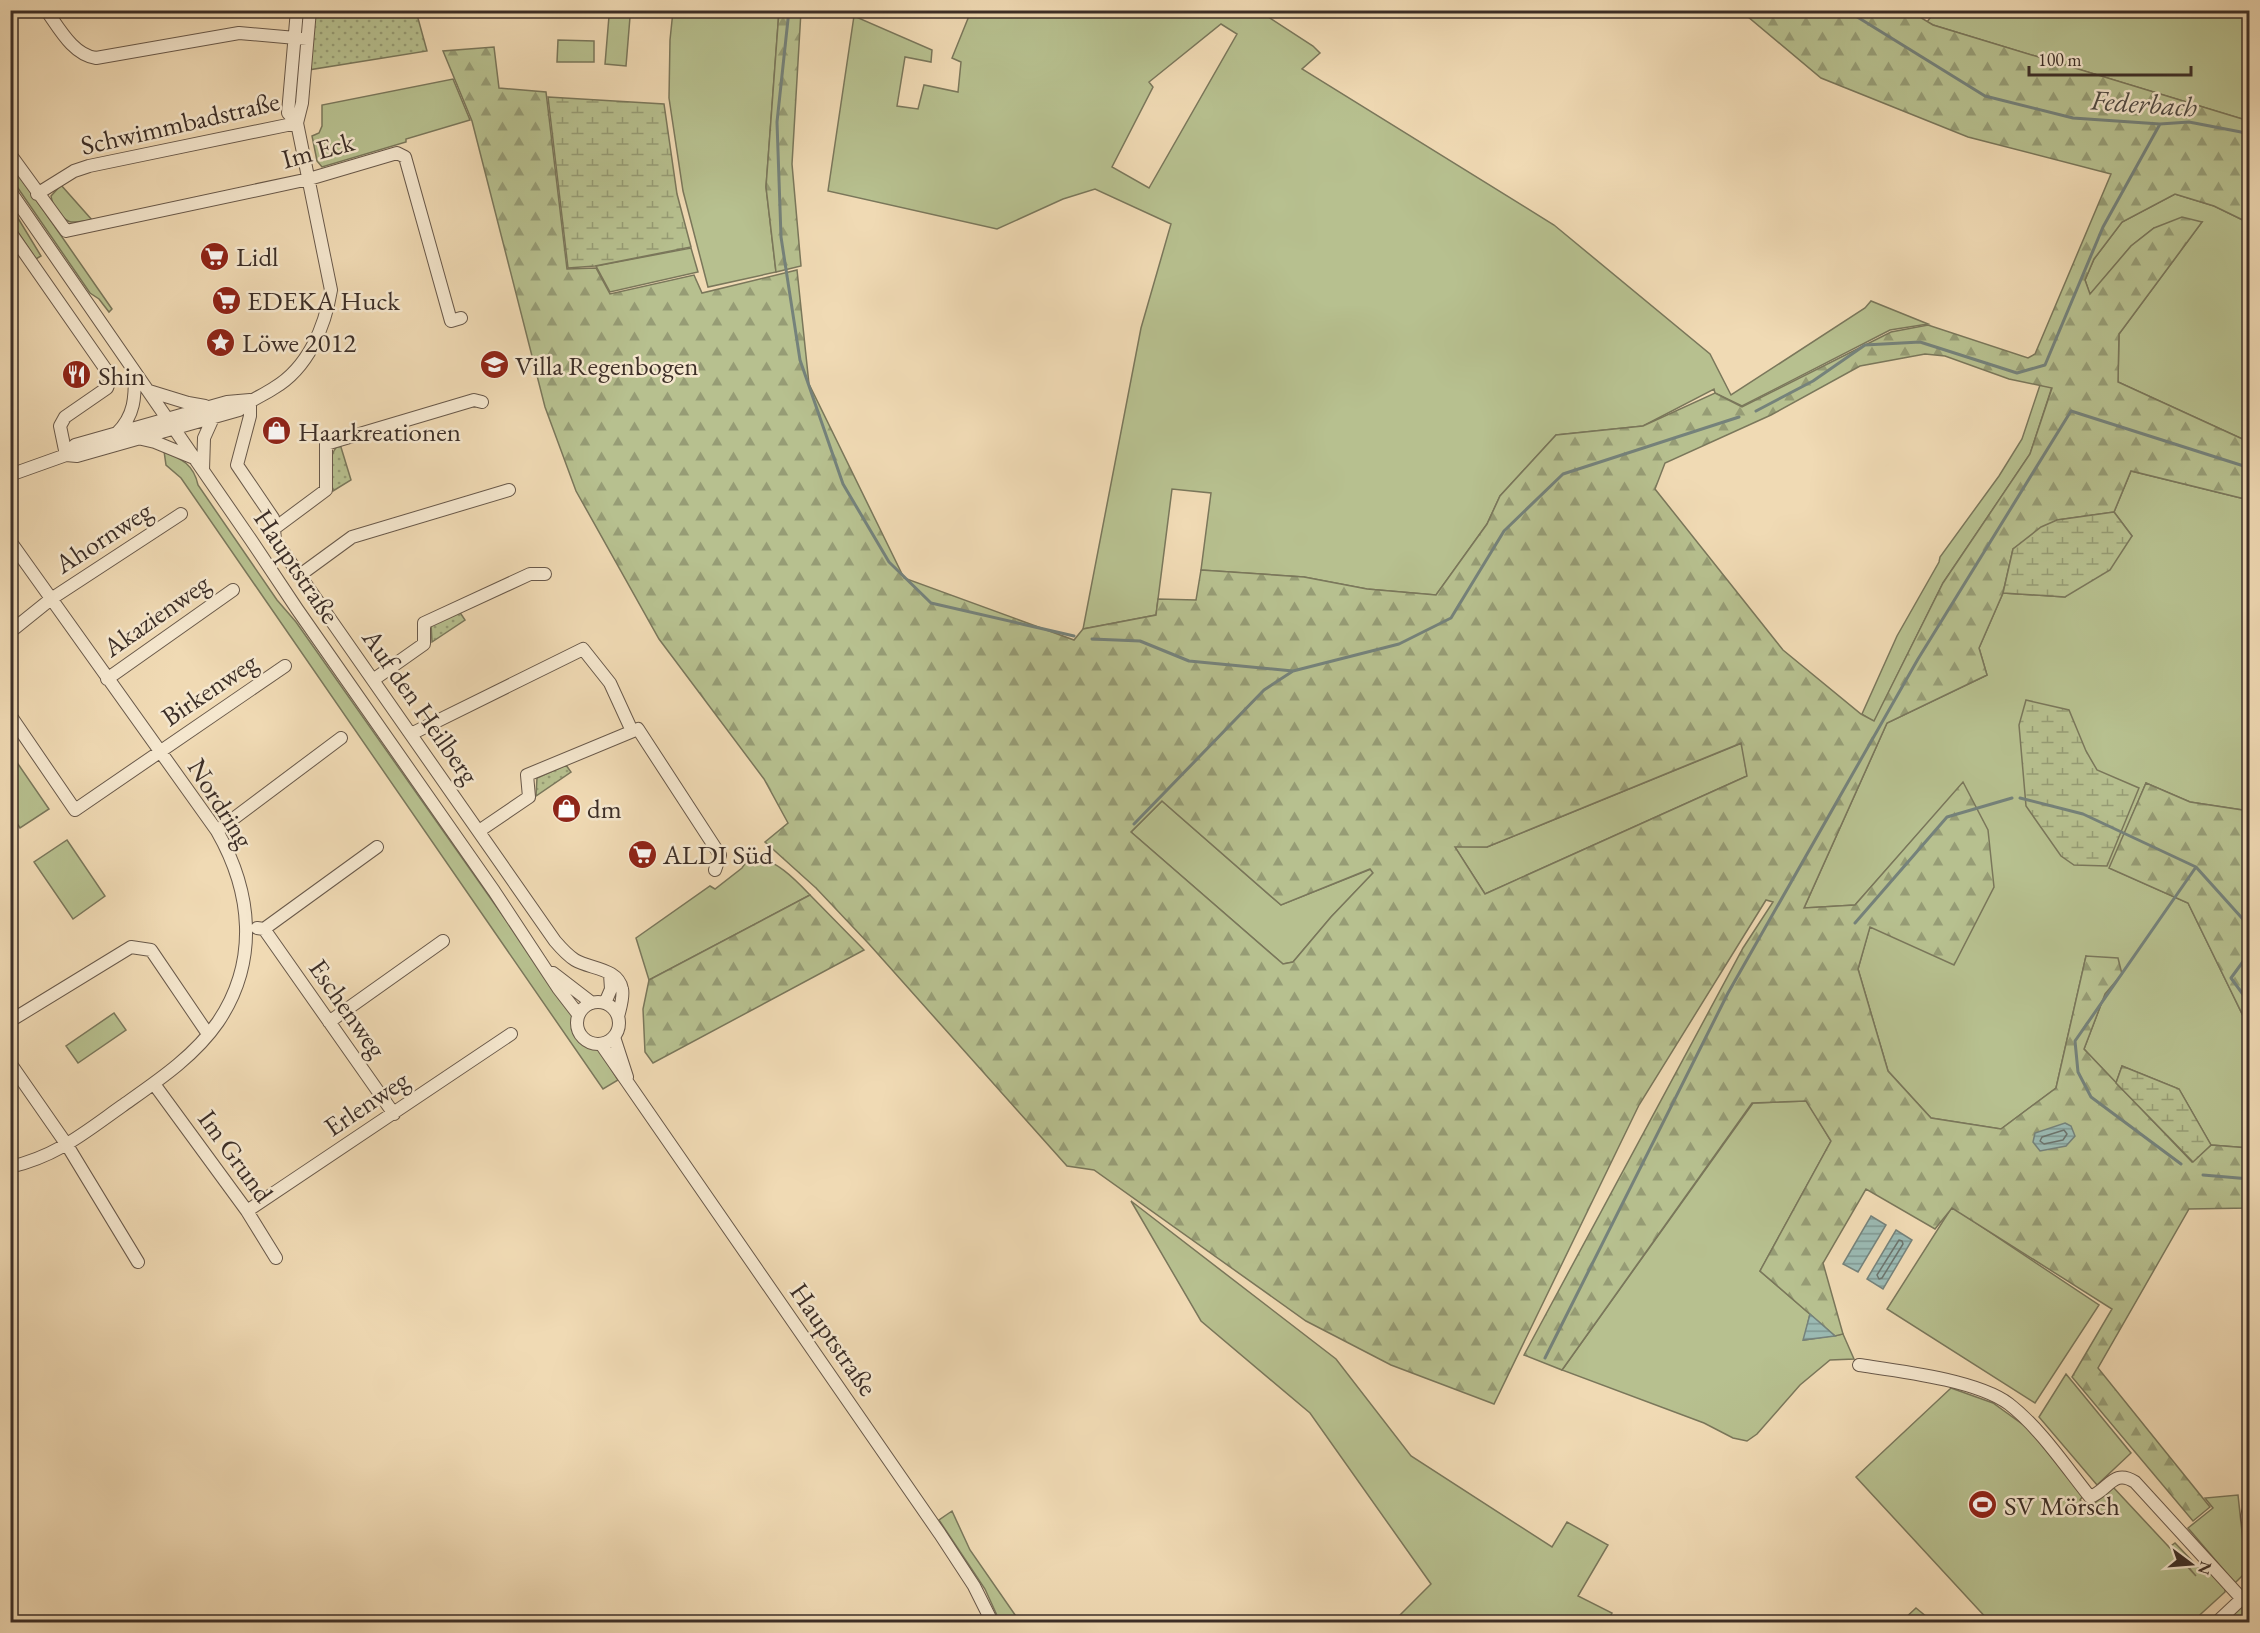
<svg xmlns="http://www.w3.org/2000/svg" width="2260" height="1633" viewBox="0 0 2260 1633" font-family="'EB Garamond',serif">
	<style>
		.green { fill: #b7c08f; stroke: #7a775b; stroke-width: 1.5; fill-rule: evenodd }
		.forest { fill: url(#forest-firs); stroke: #7a775b; stroke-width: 1.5; fill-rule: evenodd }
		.wetland { fill: url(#wetland-marsh); stroke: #7a775b; stroke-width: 1.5 }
		.park { fill: url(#park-dots); stroke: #7a775b; stroke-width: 1.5 }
		.water { fill: url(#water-rules); stroke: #75827b; stroke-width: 1.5 }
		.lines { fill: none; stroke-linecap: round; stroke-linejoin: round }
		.shore { stroke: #6c746d; stroke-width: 1.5 }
		.stream { stroke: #75827b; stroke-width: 3 }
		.minor-casing { stroke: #69594a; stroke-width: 14 }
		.minor { stroke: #f5e7ce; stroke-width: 12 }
		.labels { text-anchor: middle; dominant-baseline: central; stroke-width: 5; stroke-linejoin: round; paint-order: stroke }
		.street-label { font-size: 27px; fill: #3c2e27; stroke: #f5e7ce }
		.poi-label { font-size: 27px; fill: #3c2e27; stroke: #f5e7ce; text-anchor: start }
		.water-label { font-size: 28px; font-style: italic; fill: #4f4a43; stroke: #f5e7ce }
	</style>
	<defs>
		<pattern id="forest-firs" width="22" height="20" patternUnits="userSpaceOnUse" patternTransform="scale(1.5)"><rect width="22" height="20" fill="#b7c08f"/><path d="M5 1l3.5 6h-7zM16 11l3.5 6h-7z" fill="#969c75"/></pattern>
		<pattern id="wetland-marsh" width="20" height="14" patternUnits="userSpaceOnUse" patternTransform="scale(1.5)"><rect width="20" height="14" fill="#b7c08f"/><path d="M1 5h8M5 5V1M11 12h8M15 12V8" fill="none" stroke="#969c75"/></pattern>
		<pattern id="park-dots" width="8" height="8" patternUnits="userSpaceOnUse" patternTransform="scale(1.5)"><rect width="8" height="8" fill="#b7c08f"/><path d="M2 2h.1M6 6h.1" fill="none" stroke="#969c75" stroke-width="1.8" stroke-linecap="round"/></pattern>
		<pattern id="water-rules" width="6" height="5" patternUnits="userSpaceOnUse" patternTransform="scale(1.5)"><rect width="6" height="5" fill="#9bbab3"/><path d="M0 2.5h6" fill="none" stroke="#809892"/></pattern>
	</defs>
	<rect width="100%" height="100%" fill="#f0dab4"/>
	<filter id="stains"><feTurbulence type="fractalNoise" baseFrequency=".00333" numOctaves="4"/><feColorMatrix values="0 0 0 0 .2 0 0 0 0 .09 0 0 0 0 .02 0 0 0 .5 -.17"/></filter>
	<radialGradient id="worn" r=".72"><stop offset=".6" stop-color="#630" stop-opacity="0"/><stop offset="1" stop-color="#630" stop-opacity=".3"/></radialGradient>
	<!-- green -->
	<path class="green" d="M1936,10L2249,11V121L1933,25L1927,22Z
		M673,11H779L766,187L776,272L708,287L683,191L669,98L670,40Z
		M971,11H1259L1313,46L1320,53L1302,69L1554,225L1710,354L1731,395L1865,308L1871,301L1928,324L1890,330L1742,406L1715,393L1714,389L1643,426L1556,435L1500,496L1487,524L1436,595L1367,589L1304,577L1201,570L1211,493L1172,489L1156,615L1083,629L1141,328L1171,224L1095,189L1063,199L997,229L828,191L854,16L932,50L931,62L905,57L897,106L918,109L924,85L958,92L961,62L952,58ZM1221,24L1237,34L1149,188L1112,167L1153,87L1149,82Z
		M609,16L630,17L626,66L605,64Z
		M558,40L594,41V62H557Z
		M453,79L470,120L406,139V142L322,167L317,161L312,136L319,133L322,126V105Z
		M10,162L112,309L109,312L99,299L90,293L11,178Z
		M61,185L92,220C73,222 69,227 57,210C53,205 52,202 51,196Z
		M2175,194L2214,206L2249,223V442L2118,382L2119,334L2202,222L2154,228L2131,246L2090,295L2085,280L2094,259L2122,222Z
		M10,205L41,256L36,259L11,222Z
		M691,248L698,272L610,292L596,266Z
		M2040,385L2052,387L2030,454L1943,583L1874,722L1862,714L1897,636L1939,562L1940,557L1999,476L2022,439Z
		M164,451C182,459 194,465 198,485L277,600L296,622L572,1014L575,1031L580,1040L600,1051L618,1080L603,1089L181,478L166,465Z
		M2131,471L2249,500V811L2190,802L2146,783L2110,868L2188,903L2249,1028V1148L2211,1145L2179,1089L2122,1066L2116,1083L2084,1049L2105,994L2122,974L2086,956L2056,1088L2001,1129L1931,1118L1888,1071L1858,969L1870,926L1963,783L1855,905L1804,908L1887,723L1987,675L1979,648L2003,593L2065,597L2132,536L2114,512Z
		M1742,743L1747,776L1485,894L1454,846L1487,847Z
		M16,761L49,809L20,828L11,814V765Z
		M1162,801L1281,905L1371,869L1373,873L1331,917L1293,962L1283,964L1131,832Z
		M67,840L105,896L73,919L34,862Z
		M751,855C777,861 792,876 810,895L649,980L636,938L710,886L715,889L742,868Z
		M114,1013L126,1030L78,1063L66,1046Z
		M1807,1101L1831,1141L1760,1271L1810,1314L1804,1340L1843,1334L1854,1359L1830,1360L1800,1385L1757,1434L1747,1441L1733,1438L1704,1423L1562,1370L1753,1103Z
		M1131,1201L1336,1359L1411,1456L1552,1547L1567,1522L1608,1545L1578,1596L1612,1613L1607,1622H1393L1431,1584L1310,1413L1201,1321Z
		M1952,1207L2099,1305L2035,1403L1887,1309Z
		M2066,1374L2131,1453L2097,1485L2039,1417Z
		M1951,1388L1993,1403L2029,1429L2083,1496L2080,1500L2088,1509L2113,1487L2196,1576L2171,1546L2175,1543L2202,1571L2207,1567L2225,1587V1592L2192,1622H1990L1856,1477Z
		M2238,1495L2246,1569L2243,1575L2235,1583L2188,1528L2213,1508L2205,1498Z
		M952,1511L970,1550L1020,1622H1000L985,1589L939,1520Z
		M2249,1600V1622H2226Z
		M1916,1608L1933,1622H1901Z"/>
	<!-- forest -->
	<path class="forest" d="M779,11H801L792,164L801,266L776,272L766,187Z
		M1741,11H1910L1933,25L2249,121V223L2214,206L2175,194L2122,222L2094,259L2085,280L2090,294L2131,246L2154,228L2182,217L2202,222L2119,334L2118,382L2249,442V500L2131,471L2114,512L2057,520L2013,549L2003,593L1979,648L1987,675L1887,723L1804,908L1855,905L1963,782L1988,830L1994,887L1954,965L1870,927L1858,969L1888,1071L1931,1118L2001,1129L2056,1088L2086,956L2118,958L2122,974L2105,994L2084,1049L2192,1162L2211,1145L2249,1148V1208L2189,1209L2098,1368L2210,1507L2193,1521L2072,1377L2112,1309L1952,1208L1935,1229L1866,1189L1823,1263L1843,1334L1835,1336L1760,1271L1831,1141L1806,1101L1752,1103L1562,1370L1524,1355L1743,948L1773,902L1766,900L1639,1105L1494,1404L1391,1365L1306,1321L1094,1170L1067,1166L869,944L816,888L765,842L788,823L764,779L659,639L576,491L545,407L472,121L443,51L494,47L499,88L546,92L567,269L596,268L610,294L694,275L702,293L797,270L809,384L904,578L1074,640L1083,629L1156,615L1158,599L1196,600L1201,570L1304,577L1367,589L1436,595L1487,524L1500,496L1556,435L1643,426L1715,393L1742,407L1891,332L1928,325L2028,358L2035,354L2111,174L1968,137L1821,78ZM1925,354L1945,356L2009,379L2052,388L2030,454L1943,583L1874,721L1861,714L1783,650L1655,489L1665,463L1771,415L1860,366ZM1741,743L1747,776L1485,894L1455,847H1487ZM1162,801L1281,905L1370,869L1373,873L1331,917L1293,962L1283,964L1131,832Z
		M2146,783L2190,802L2249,811V1028L2188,903L2109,868Z
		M810,895L864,950L653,1063L645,1052L643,1009L649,980Z"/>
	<!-- wetland -->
	<path class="wetland" d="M548,97L664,104L677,194L691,247L595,266L568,268Z
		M2114,512L2132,536L2110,570L2065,597L2003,593L2013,549L2041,527L2057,520Z
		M2026,700L2069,710L2086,751L2097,770L2139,788L2107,866L2074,865L2061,856L2026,806L2019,725Z
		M2122,1066L2179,1089L2211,1145L2193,1162L2116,1083Z"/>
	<!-- park -->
	<path class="park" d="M315,11H416L427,51L308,70Z
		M340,444L351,480L333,491C330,477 327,453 340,444Z
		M459,611L465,620L432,642L431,624Z
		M566,765L571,772L536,796L537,778Z"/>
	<!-- water -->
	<path class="water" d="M2065,1123L2071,1126L2075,1136L2066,1146L2040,1151L2033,1142L2035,1133Z
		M1871,1216L1886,1225L1858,1272L1843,1264Z
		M1896,1230L1912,1240L1883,1289L1867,1279Z
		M1810,1314L1835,1336L1803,1340Z"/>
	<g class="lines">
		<!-- shore -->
		<path class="shore" d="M2064,1130L2067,1134L2063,1140L2044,1144L2040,1141L2042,1137Z
			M1899,1240L1902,1241L1903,1244L1882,1278L1879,1279L1877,1275Z"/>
		<!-- stream -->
		<path class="stream" d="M789,10L777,122L781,237L800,360L843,484L889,562L931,603L1074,636
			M1846,10L1985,96L2073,118L2160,124L2189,122L2241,132L2250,137
			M1756,411L1813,381L1865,345L1920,342L2017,373L2045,365L2103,227L2160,124
			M1092,639L1140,641L1189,661L1293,671
			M2020,798L2083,814L2196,867L2250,927
			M1134,824L1264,690L1293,671L1399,644L1451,618L1504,531L1563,474L1739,417
			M1855,923L1947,817L2012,798
			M2250,952L2231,978L2250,1004
			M2181,1164L2091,1097L2078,1072L2075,1041L2196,867
			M2203,1175L2250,1179
			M1545,1358L1728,993L1918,659L2071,411L2250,468"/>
		<defs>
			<path id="minor" d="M46,10C59,28 73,55 96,58L239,33L307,39
				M297,10L288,113L297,123
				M10,154L66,231L309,179L397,153L405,157L451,321L461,318
				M10,191L251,540L297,609L494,891L558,988L578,1014
				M37,194L74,171L89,166L297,123
				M10,232L109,374L110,380L107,388L65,417L60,426L66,455
				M149,391L188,403L205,406
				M250,400V416L237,465L273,518L275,540L555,941C561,948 567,955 575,960C590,969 618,968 622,989C624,997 620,1008 618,1017
				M117,433C135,415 135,397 135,373
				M142,439L155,442L194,458
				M66,455L77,456L239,410C250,400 262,396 274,388C308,368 325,327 331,290L297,123L302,103L310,10
				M203,470L204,438L213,418
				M10,475L66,455L75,445L227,402L250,400
				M275,528L326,490V444L474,400L482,402
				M10,541L217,831C252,892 259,961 218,1022C194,1057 156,1082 122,1106C84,1133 57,1156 10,1167
				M300,575L352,537L509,490
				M10,632L51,599L181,514
				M107,679L233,590
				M373,680L424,644V623L530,574H545
				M10,715L75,810L285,666
				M411,734L583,649L610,683L632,731
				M217,831L341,738
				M479,831L529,797L527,775L638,729L720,855L715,870
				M257,928L264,929L377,847
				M264,929L394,1114
				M553,973L592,1003
				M577 1023a21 21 0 1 1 42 0a21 21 0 1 1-42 0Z
				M605,1003L611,989L610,974
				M10,1021L131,947L151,950L208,1034
				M329,1022L443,941
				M614,1037L627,1077
				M601,1044L940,1534L974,1586L992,1622
				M10,1063L67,1145L138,1262
				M154,1084L247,1211L276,1258
				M247,1211L511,1034
				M1859,1365C1899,1371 1977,1380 2009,1404C2040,1428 2066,1467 2090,1497C2109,1490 2113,1468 2135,1482L2242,1599
				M2250,1505L2247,1516L2250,1534
				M2217,1622L2250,1591"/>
		</defs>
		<!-- minor casing -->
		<use href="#minor" class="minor-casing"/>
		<!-- minor -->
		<use href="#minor" class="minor"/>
	</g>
	<!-- icons -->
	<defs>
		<symbol id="supermarket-disc" viewBox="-11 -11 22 22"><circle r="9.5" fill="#8f2418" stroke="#f5e7ce"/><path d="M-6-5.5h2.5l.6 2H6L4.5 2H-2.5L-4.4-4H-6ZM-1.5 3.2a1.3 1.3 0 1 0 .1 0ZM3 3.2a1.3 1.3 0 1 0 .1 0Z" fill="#fff"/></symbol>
		<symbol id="sight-disc" viewBox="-11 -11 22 22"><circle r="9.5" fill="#8f2418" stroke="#f5e7ce"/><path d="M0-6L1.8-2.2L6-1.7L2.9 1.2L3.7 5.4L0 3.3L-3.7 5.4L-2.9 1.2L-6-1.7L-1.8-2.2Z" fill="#fff"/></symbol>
		<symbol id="school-disc" viewBox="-11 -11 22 22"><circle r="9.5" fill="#8f2418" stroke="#f5e7ce"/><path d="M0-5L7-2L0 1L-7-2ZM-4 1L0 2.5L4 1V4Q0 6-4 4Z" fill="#fff"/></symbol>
		<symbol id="restaurant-disc" viewBox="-11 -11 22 22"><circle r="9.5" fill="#8f2418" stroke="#f5e7ce"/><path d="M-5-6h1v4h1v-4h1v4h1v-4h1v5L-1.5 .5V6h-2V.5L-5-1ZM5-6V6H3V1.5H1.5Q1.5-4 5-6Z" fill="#fff"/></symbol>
		<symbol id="shop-disc" viewBox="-11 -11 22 22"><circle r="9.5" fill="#8f2418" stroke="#f5e7ce"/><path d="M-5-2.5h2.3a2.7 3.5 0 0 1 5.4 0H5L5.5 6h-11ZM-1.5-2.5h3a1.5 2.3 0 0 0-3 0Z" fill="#fff"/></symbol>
		<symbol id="stadium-disc" viewBox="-11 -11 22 22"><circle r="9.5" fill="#8f2418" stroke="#f5e7ce"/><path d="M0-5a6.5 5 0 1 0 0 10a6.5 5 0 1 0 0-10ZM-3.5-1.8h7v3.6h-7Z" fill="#fff"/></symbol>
	</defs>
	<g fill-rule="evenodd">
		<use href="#supermarket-disc" x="198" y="240" width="33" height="33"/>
		<use href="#supermarket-disc" x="210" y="284" width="33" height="33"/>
		<use href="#sight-disc" x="204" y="326" width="33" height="33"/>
		<use href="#school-disc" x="478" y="348" width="33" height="33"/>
		<use href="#restaurant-disc" x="60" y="358" width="33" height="33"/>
		<use href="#shop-disc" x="260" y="414" width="33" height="33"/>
		<use href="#shop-disc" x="550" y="792" width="33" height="33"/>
		<use href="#supermarket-disc" x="626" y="838" width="33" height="33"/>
		<use href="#stadium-disc" x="1966" y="1488" width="33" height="33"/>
	</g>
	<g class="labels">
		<!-- street labels -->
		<g class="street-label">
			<text transform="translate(180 123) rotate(-13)">Schwimmbadstraße</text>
			<text transform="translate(318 150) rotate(-15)">Im Eck</text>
			<text transform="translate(103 537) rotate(-33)">Ahornweg</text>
			<text transform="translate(297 566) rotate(56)">Hauptstraße</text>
			<text transform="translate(156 615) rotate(-35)">Akazienweg</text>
			<text transform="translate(209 689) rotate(-34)">Birkenweg</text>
			<text transform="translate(421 706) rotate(55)">Auf den Heilberg</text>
			<text transform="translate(221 803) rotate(58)">Nordring</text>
			<text transform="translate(348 1008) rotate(55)">Eschenweg</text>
			<text transform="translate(366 1103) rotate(-34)">Erlenweg</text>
			<text transform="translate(236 1156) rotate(54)">Im Grund</text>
			<text transform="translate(834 1339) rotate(55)">Hauptstraße</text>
		</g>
		<!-- poi labels -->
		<g class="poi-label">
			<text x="236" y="256">Lidl</text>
			<text x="247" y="300">EDEKA Huck</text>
			<text x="242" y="342">Löwe 2012</text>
			<text x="515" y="365">Villa Regenbogen</text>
			<text x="98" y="375">Shin</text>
			<text x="298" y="431">Haarkreationen</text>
			<text x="587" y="808">dm</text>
			<text x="663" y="854">ALDI Süd</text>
			<text x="2004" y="1505">SV Mörsch</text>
		</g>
		<!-- water labels -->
		<g class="water-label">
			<text transform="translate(2144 103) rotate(4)">Federbach</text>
		</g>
	</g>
	<!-- margin -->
	<rect width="2260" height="1633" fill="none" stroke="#f0dab4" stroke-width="36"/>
	<rect x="12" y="12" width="2236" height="1609" fill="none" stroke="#3c2e27" stroke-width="3"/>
	<rect x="18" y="18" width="2224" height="1597" fill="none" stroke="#3c2e27" stroke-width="1.5"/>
	<!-- north arrow -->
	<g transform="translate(2191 1564) rotate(106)" stroke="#f5e7ce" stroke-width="4.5" paint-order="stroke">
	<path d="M0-4.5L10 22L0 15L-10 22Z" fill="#3c2e27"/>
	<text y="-9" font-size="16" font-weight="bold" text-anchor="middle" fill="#3c2e27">N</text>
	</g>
	<!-- scale -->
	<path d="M2029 66v9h162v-9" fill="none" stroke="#3c2e27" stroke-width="3"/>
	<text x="2038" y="66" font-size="18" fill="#3c2e27" stroke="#f5e7ce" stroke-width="4.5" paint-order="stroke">100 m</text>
	<rect width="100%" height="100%" filter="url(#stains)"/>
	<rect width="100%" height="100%" fill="url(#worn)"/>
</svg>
